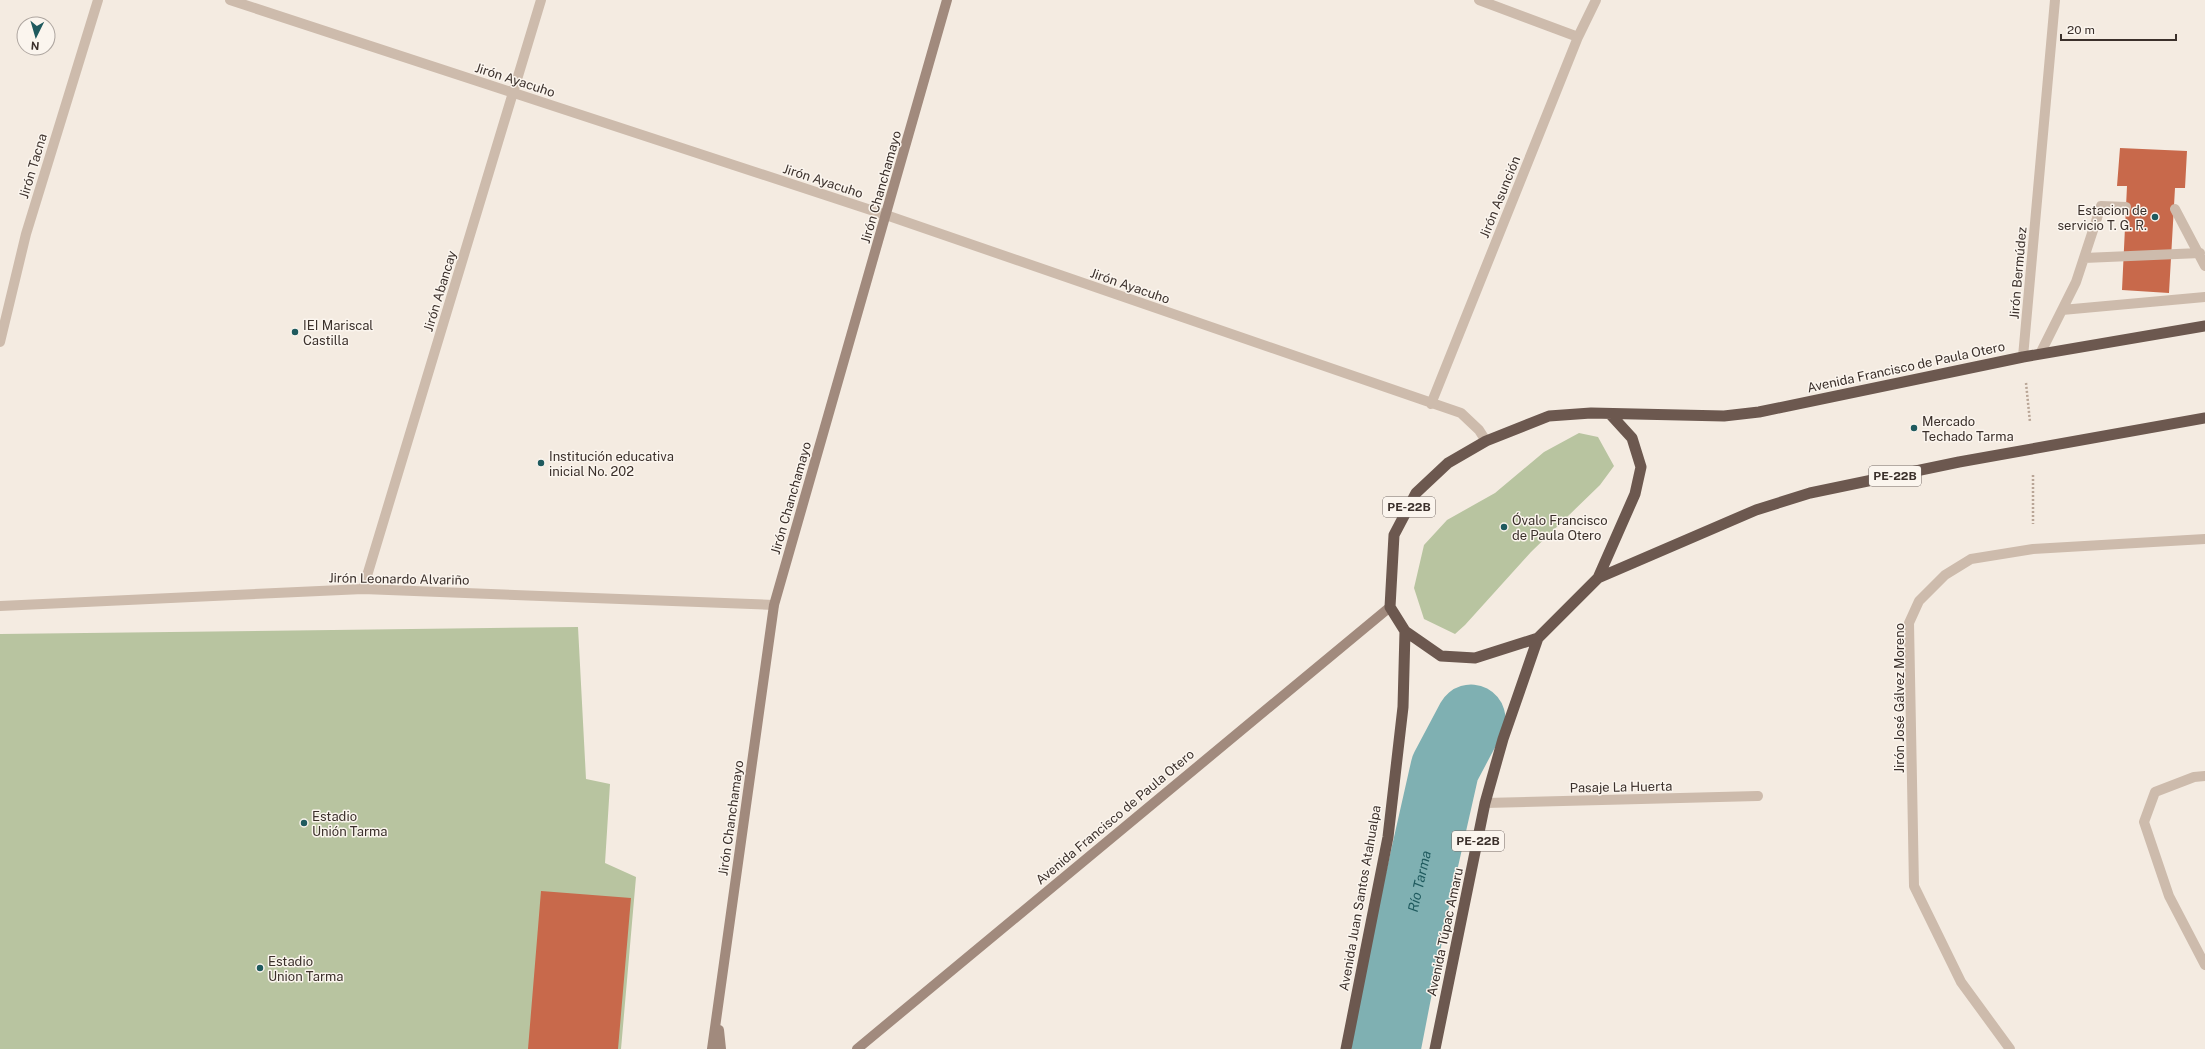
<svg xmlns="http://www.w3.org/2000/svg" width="2205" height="1049" viewBox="0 0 2205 1049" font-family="'Public Sans',sans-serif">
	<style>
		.green { fill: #b8c4a0 }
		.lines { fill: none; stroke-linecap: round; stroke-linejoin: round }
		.river { stroke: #7fb0b2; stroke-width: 69 }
		.building { fill: #c8694b }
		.path { stroke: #b9a596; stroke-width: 2.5; stroke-dasharray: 2 2; stroke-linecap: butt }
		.service { stroke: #cdbbac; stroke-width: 10 }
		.minor { stroke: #cdbbac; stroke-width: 10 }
		.secondary { stroke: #a18a7d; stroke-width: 10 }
		.trunk { stroke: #6c584f; stroke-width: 11 }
		.poi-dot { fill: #1f5a5e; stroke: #fbf5ee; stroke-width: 1.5 }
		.labels { text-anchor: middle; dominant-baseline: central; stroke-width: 3; stroke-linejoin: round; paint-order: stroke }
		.shield { fill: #fbf5ee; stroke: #756b66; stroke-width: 1 }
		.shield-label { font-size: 12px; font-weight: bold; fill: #3b302b }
		.street-label { font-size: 13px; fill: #3b302b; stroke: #fbf5ee }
		.poi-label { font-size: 13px; fill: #3b302b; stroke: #fbf5ee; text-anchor: start }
		.water-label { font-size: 14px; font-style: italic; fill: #1f5a5e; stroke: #fbf5ee }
	</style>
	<rect width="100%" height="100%" fill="#f4ebe1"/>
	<!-- green -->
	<path class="green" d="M1579,433L1598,437L1614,466L1600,485L1531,552L1465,625L1455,634L1424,619L1414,588L1424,545L1447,520L1495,493L1544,452Z
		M578,627L586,779L610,784L605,863L636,877L621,1049H0V634Z"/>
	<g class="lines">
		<!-- river -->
		<path class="river" id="s1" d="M1386,1049L1414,905L1445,768L1471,719"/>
	</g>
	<!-- building -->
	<path class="building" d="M2120,148L2187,151L2185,188H2175L2169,293L2122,290L2127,186H2117Z
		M541,891L631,898L618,1049H528Z"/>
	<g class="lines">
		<!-- path -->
		<path class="path" d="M2026,383L2030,422
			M2033,475V524"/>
		<!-- service -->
		<path class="service" d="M2175,209L2205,266
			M2084,258L2200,253
			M2062,310L2205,297
			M2040,354L2076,282L2101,206L2126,207"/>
		<!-- minor -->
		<path class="minor" d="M230,0L886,215L1461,413L1479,430L1486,441
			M1479,0L1578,37
			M0,342L26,234L98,0
			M2023,357L2055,0
			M1431,404L1578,37L1596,0
			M363,589L541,0
			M0,606L363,589L774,605
			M2205,776L2194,777L2155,792L2144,822L2169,896L2205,965
			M1485,803L1758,796
			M2010,1049L1961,982L1914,886L1909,623L1919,601L1945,575L1971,559L2033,549L2205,539"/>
		<!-- secondary -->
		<path class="secondary" d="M719,1030L721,1049
			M712,1049L774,605L947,0
			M857,1049L1390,607"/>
		<!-- trunk -->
		<path class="trunk" d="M1611,415L1632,438L1641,467L1635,494L1598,578L1538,638L1475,658L1441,656L1405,631L1390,607L1394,535L1416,493L1448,463L1486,441L1549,416L1591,413L1724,416L1759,412L2023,357L2205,326
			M1598,578L1756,510L1810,493L1959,462L2205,418
			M1346,1049L1388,837L1403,707L1405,631
			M1435,1049L1485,803L1503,739L1538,638"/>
	</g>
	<!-- markers -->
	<g class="poi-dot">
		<circle cx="2155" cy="217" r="4"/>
		<circle cx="295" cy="332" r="4"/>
		<circle cx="1914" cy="428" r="4"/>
		<circle cx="541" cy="463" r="4"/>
		<circle cx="1504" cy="527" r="4"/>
		<circle cx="304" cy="823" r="4"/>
		<circle cx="260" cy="968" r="4"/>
	</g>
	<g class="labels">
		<!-- shield labels -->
		<g class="shield">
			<rect x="1869" y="466" width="52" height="20" rx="3"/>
			<rect x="1383" y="497" width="52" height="20" rx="3"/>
			<rect x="1452" y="831" width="52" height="20" rx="3"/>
		</g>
		<g class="shield-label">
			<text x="1895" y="476">PE-22B</text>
			<text x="1409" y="507">PE-22B</text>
			<text x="1478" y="841">PE-22B</text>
		</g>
		<!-- street labels -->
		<g class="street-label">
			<text transform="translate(515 80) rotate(18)">Jirón Ayacuho</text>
			<text transform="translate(33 166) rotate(-73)">Jirón Tacna</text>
			<text transform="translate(823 181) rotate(18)">Jirón Ayacuho</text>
			<text transform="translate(881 187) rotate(-74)">Jirón Chanchamayo</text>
			<text transform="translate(1500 197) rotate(-68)">Jirón Asunción</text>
			<text transform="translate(2018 273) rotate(-85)">Jirón Bermúdez</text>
			<text transform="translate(1130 286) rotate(19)">Jirón Ayacuho</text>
			<text transform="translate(440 291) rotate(-73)">Jirón Abancay</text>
			<text transform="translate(1906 367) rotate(-12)">Avenida Francisco de Paula Otero</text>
			<text transform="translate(791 498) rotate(-74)">Jirón Chanchamayo</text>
			<text transform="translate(399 579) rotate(1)">Jirón Leonardo Alvariño</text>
			<text transform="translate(1899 698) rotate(-90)">Jirón José Gálvez Moreno</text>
			<text transform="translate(1621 787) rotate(-1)">Pasaje La Huerta</text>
			<text transform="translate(1115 817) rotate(-40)">Avenida Francisco de Paula Otero</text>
			<text transform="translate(731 818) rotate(-82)">Jirón Chanchamayo</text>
			<text transform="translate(1360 898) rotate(-80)">Avenida Juan Santos Atahualpa</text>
			<text transform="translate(1445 932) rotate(-78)">Avenida Túpac Amaru</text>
		</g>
		<!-- poi labels -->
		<g class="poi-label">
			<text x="2147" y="210" text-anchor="end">Estacion de<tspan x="2147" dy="15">servicio T. G. R.</tspan></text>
			<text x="303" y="325">IEI Mariscal<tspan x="303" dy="15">Castilla</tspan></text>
			<text x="1922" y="421">Mercado<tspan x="1922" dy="15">Techado Tarma</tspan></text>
			<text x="549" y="456">Institución educativa<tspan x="549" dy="15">inicial No. 202</tspan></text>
			<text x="1512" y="520">Óvalo Francisco<tspan x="1512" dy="15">de Paula Otero</tspan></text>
			<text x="312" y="816">Estadio<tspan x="312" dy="15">Unión Tarma</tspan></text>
			<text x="268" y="961">Estadio<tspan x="268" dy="15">Union Tarma</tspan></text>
		</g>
		<!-- water labels -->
		<g class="water-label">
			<text stroke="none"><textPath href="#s1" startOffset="171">Río Tarma</textPath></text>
		</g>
	</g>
	<!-- north arrow -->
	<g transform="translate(36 36) rotate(185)"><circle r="19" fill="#fbf5ee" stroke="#aea6a0"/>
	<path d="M0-3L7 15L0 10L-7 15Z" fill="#1f5a5e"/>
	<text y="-6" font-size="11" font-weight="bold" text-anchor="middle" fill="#3b302b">N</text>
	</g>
	<!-- scale -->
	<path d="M2061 34v6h115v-6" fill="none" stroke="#3b302b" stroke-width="2"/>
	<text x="2067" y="34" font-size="12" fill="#3b302b" stroke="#fbf5ee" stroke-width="3" paint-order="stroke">20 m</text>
</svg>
